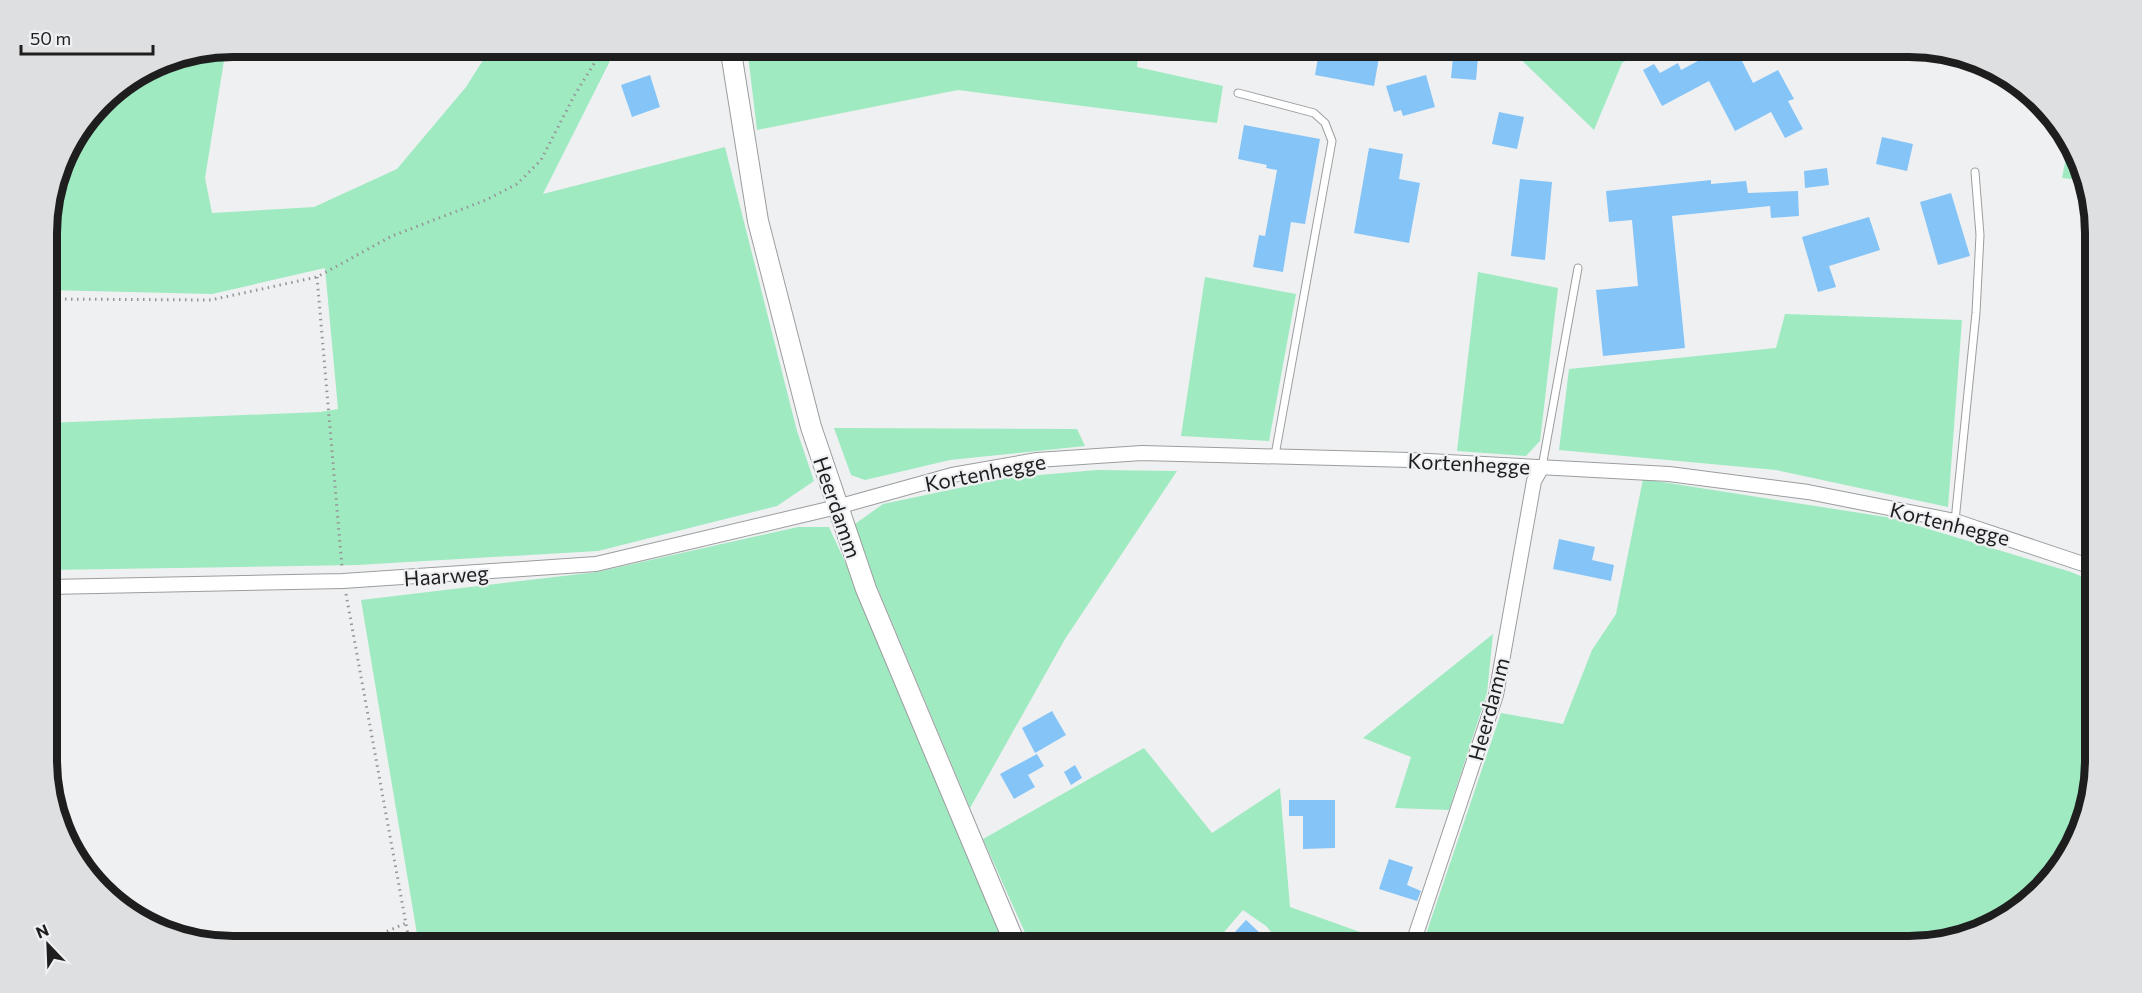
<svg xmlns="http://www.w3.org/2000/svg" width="2142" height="993" viewBox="0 0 2142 993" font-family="Commissioner,sans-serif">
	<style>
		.green { fill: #9feac1 }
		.building { fill: #85c4f7 }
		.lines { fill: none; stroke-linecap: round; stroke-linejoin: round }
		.lane-casing { stroke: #9b9d9e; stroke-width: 9 }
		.street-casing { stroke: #9b9d9e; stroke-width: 16 }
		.secondary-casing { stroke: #9b9d9e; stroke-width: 22 }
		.path { stroke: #969698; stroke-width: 3; stroke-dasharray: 1.5 4.5; stroke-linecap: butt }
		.lane { stroke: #fff; stroke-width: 7 }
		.street { stroke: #fff; stroke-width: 14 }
		.secondary { stroke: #fff; stroke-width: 20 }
		.labels { text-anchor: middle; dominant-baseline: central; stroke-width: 4.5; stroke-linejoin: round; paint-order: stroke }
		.street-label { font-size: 21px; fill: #1e1e1f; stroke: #eff0f2 }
		.rim { fill: none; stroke: #1e1e1f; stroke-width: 8 }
	</style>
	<rect width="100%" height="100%" fill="#eff0f2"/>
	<!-- green -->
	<path class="green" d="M492,46L617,47L543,194L725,147L797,431L814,481L777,506L598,551L357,565L48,570L47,423L320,412L338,409L325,268L212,294L47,290V220L66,150L110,93L162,61L226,48L205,178L212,213L314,207L397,169L466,87Z
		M985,47L1138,58L1137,67L1223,86L1217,123L958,90L757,130L747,47Z
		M1508,47H1649L1622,63L1594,130Z
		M2068,147L2082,180L2062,178Z
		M1478,272L1558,288L1540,441L1526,456L1457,451Z
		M1205,277L1296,294L1269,441L1181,436Z
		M1785,314L1962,320L1948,507L1776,470L1559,450L1569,369L1776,348Z
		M834,428L1077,429L1085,446L950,460L865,480L851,475Z
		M1097,470L1177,471L1065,639L970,808L875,582L855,524L883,504L1006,478Z
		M1643,479L1892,518L2071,572L2095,582V761L2081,832L2049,883L2013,915L1921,946H1422L1501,713L1563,724L1592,650L1616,614Z
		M798,527H829L857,588L1006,946H419L361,600L597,572Z
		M1493,634L1487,693L1449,810L1395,808L1411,757L1363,738Z
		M1144,748L1212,833L1280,788L1290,907L1399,946H1283L1266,926L1243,910L1212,946H1031L983,839Z"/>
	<!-- building -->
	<path class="building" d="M1320,46H1381L1374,86L1315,75Z
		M1454,46H1479L1476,80L1451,78Z
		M1726,46H1760L1740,57L1753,83L1778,70L1794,99L1788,101L1803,129L1785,138L1771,112L1735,131L1709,81L1662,106L1643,70L1654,64L1660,73L1678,63L1681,70Z
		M650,75L660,107L632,117L621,85Z
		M1426,75L1435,107L1403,116L1401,110L1394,112L1386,86Z
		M1499,112L1524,117L1517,149L1492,144Z
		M1244,125L1320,139L1305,224L1291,222L1283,272L1253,267L1259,235L1265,236L1277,170L1266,168L1267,165L1238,159Z
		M1882,137L1913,144L1907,171L1876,164Z
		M1369,148L1403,154L1399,179L1420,183L1409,243L1354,233Z
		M1827,168L1829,185L1805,188L1804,171Z
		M1520,179L1552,182L1545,260L1511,256Z
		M1711,180V184L1746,181L1748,193L1798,191L1799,216L1771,218L1770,206L1672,216L1685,348L1603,356L1596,290L1638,286L1632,220L1609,222L1606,191Z
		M1951,193L1970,256L1938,265L1920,202Z
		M1869,217L1880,250L1829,266L1836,287L1818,292L1802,237Z
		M1559,539L1595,547L1592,560L1614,565L1611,581L1553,569Z
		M1052,711L1066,735L1035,753L1022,728Z
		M1037,754L1044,766L1028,775L1035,787L1014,799L1000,774Z
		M1075,765L1082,778L1071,785L1064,772Z
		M1289,800H1335V848L1303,849V816H1289Z
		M1389,859L1413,867L1407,885L1421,891L1417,901L1379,889Z
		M1246,920L1260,933L1247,946H1222Z"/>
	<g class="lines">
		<defs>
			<path id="lane" d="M1238,93L1314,113L1325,123L1332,141L1275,455
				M1542,467L1578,268
				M1955,521L1976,313L1980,235L1975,172"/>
			<path id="street" d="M48,587L343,581L596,564L837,507L952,475L1037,460L1142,453L1410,460L1669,474L1808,492L1955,521L2095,568
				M1412,946L1496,695L1534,481L1542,467"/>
			<path id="secondary" d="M730,46L758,221L811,427L866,589L1016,946"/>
		</defs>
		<!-- lane casing -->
		<use href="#lane" class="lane-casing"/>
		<!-- street casing -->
		<use href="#street" class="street-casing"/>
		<!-- secondary casing -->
		<use href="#secondary" class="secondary-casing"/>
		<!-- path -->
		<path class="path" d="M317,277L342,567
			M47,299L211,300L317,277L392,236L486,200L517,184L541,160L574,96L605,46
			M346,594L410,946
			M354,946L406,923"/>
		<!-- lane -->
		<use href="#lane" class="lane"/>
		<!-- street -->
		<use href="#street" class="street"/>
		<!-- secondary -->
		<use href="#secondary" class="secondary"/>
	</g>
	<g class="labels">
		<!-- street labels -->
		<g class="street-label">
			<text transform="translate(1469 463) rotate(3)">Kortenhegge</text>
			<text transform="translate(985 472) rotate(-11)">Kortenhegge</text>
			<text transform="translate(838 507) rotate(71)">Heerdamm</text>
			<text transform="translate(1950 523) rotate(14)">Kortenhegge</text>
			<text transform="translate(446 575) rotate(-4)">Haarweg</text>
			<text transform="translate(1488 709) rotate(-75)">Heerdamm</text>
		</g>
	</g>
	<!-- crop -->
	<path d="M0 0H2142V993H0ZM233 57H1909A176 176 0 0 1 2085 233V760A176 176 0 0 1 1909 936H233A176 176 0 0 1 57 760V233A176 176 0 0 1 233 57Z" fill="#dedfe1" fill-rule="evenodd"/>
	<path class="rim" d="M233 57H1909A176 176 0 0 1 2085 233V760A176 176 0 0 1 1909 936H233A176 176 0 0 1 57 760V233A176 176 0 0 1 233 57Z"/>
	<!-- north arrow -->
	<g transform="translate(48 945) rotate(337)" stroke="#eff0f2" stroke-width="4.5" paint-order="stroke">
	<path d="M0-4.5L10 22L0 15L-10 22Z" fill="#1e1e1f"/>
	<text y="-9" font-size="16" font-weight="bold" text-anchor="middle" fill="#1e1e1f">N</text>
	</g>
	<!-- scale -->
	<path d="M21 45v9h132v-9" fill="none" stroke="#1e1e1f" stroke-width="3"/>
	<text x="30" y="45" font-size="18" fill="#1e1e1f" stroke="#eff0f2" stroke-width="4.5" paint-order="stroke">50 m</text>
</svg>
